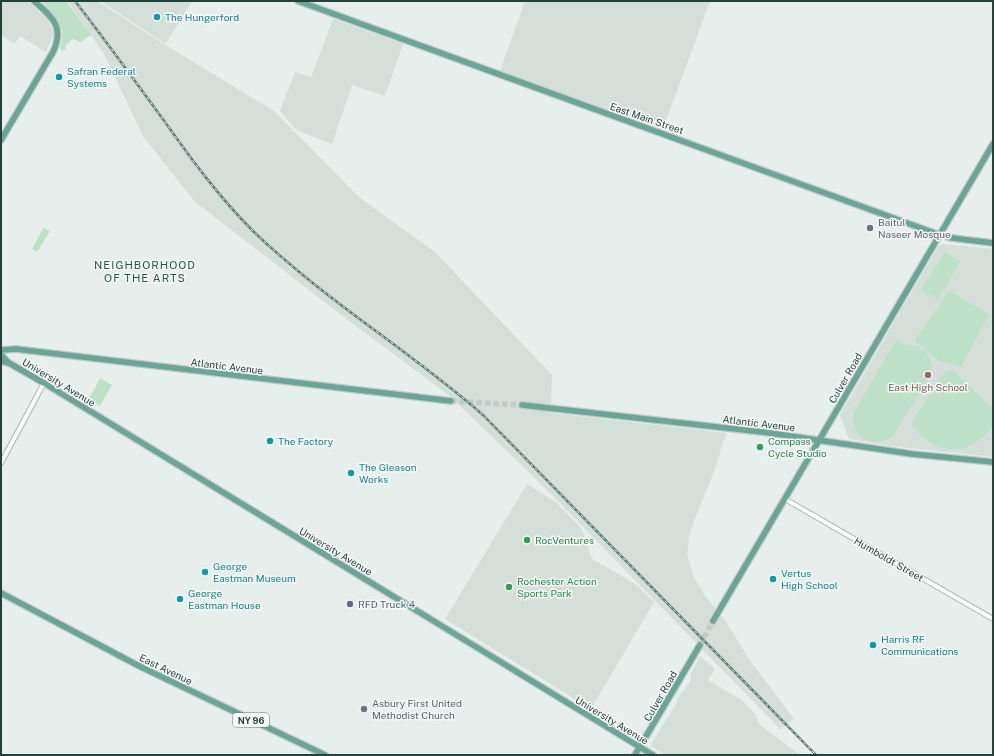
<svg xmlns="http://www.w3.org/2000/svg" width="994" height="756" viewBox="0 0 994 756" font-family="'Public Sans',sans-serif">
	<style>
		.built { fill: #d4dfda }
		.green { fill: #bfe0c8 }
		.lines { fill: none; stroke-linecap: round; stroke-linejoin: round }
		.major-tunnel { stroke: #bfccc8; stroke-width: 5.5; stroke-dasharray: 5.5 3; stroke-linecap: butt }
		.minor-casing { stroke: #a8b8b2; stroke-width: 6 }
		.major-casing { stroke: #c2cac8; stroke-width: 8 }
		.minor { stroke: #fff; stroke-width: 4 }
		.major { stroke: #6aa596; stroke-width: 5.5 }
		.rail-casing { stroke: #5f7d75; stroke-width: 2.5 }
		.rail { stroke: #f7fbf9; stroke-width: 1; stroke-dasharray: 3; stroke-linecap: butt }
		.culture-dot { fill: #0f9aa8; stroke: #f7fbf9; stroke-width: 1.5 }
		.worship-dot { fill: #6b7280; stroke: #f7fbf9; stroke-width: 1.5 }
		.education-dot { fill: #8d6e63; stroke: #f7fbf9; stroke-width: 1.5 }
		.leisure-dot { fill: #2e9e5b; stroke: #f7fbf9; stroke-width: 1.5 }
		.service-dot { fill: #5c6f8a; stroke: #f7fbf9; stroke-width: 1.5 }
		.labels { text-anchor: middle; dominant-baseline: central; stroke-width: 3; stroke-linejoin: round; paint-order: stroke }
		.shield { fill: #f7fbf9; stroke: #637a73; stroke-width: 1 }
		.shield-label { font-size: 9px; font-weight: bold; fill: #24423a }
		.culture-label { font-size: 10px; fill: #0d838f; stroke: #f7fbf9; text-anchor: start }
		.street-label { font-size: 10px; fill: #24423a; stroke: #f7fbf9 }
		.worship-label { font-size: 10px; fill: #5b616d; stroke: #f7fbf9; text-anchor: start }
		.education-label { font-size: 10px; fill: #785e54; stroke: #f7fbf9 }
		.leisure-label { font-size: 10px; fill: #27864d; stroke: #f7fbf9; text-anchor: start }
		.service-label { font-size: 10px; fill: #4e5e75; stroke: #f7fbf9; text-anchor: start }
		.neighbourhood-label { font-size: 11px; letter-spacing: 1px; fill: #1f5548; stroke: #f7fbf9 }
	</style>
	<rect width="100%" height="100%" fill="#e6efeb"/>
	<!-- built -->
	<path class="built" d="M1,1H27L48,20L54,34L46,52L20,36L15,44L1,35Z
		M67,1H97L167,46L274,111L360,198L435,252L552,375L551,413L726,433L715,469L694,521L689,537L687,554L694,577L706,597L725,620L749,659L794,719L780,729L547,490L450,396L349,321L194,201L143,136L104,54Z
		M100,1H192L166,44Z
		M525,1H710L663,129L501,71V68Z
		M333,19L403,44L385,96L352,85L332,144L296,130L280,111L295,72L311,77Z
		M943,244L993,249V457L890,446L849,439L840,415L939,245Z
		M527,484L557,503L582,529L592,559L634,583L654,602L591,709L445,619Z
		M700,656L715,669L708,680L742,700L755,714L759,724L800,755H665L650,746L676,704L678,698L691,680V673Z"/>
	<!-- green -->
	<path class="green" d="M41,1H66L91,35L81,42L72,39L65,46L66,49L62,51L60,48C67,26 56,16 41,1Z
		M43,228L50,231L37,252L32,249Z
		M945,252L961,261L938,299L921,290Z
		M949,291L989,314L961,367L939,361L914,341Z
		M896,340L902,344L918,346L926,352L930,358L932,366L930,376L893,436C872,451 847,435 855,410Z
		M952,370L993,409V426C985,435 976,445 964,448C943,454 920,440 911,423L945,371Z
		M100,378L112,385L100,406L89,399Z"/>
	<g class="lines">
		<!-- major-tunnel -->
		<path class="major-tunnel" d="M451,401L522,405
			M700,645L713,621"/>
		<defs>
			<path id="minor" d="M1,463L44,383
				M785,499L993,619"/>
			<path id="major" d="M298,1L940,235L952,238L993,243
				M1,140L53,52C65,26 52,17 34,1
				M1,350L16,349L451,401
				M1,355L9,363
				M1,361L9,363L44,383L653,755
				M522,405L770,433L912,454L993,462
				M1,593L139,666L325,755
				M713,621L993,144
				M635,755L700,645"/>
		</defs>
		<!-- minor casing -->
		<use href="#minor" class="minor-casing"/>
		<!-- major casing -->
		<use href="#major" class="major-casing"/>
		<!-- minor -->
		<use href="#minor" class="minor"/>
		<!-- major -->
		<use href="#major" class="major"/>
		<defs>
			<path id="rail" d="M75,1C106,41 135,81 165,122C192,160 219,197 252,230C323,299 409,350 483,415L816,755"/>
		</defs>
		<!-- rail casing -->
		<use href="#rail" class="rail-casing"/>
		<!-- rail -->
		<use href="#rail" class="rail"/>
	</g>
	<!-- markers -->
	<g class="culture-dot">
		<circle cx="157" cy="17" r="4"/>
		<circle cx="59" cy="77" r="4"/>
		<circle cx="270" cy="441" r="4"/>
		<circle cx="351" cy="473" r="4"/>
		<circle cx="205" cy="572" r="4"/>
		<circle cx="773" cy="579" r="4"/>
		<circle cx="180" cy="599" r="4"/>
		<circle cx="873" cy="645" r="4"/>
	</g>
	<g class="worship-dot">
		<circle cx="870" cy="228" r="4"/>
		<circle cx="364" cy="709" r="4"/>
	</g>
	<circle class="education-dot" cx="928" cy="375" r="4"/>
	<g class="leisure-dot">
		<circle cx="760" cy="447" r="4"/>
		<circle cx="527" cy="540" r="4"/>
		<circle cx="509" cy="587" r="4"/>
	</g>
	<circle class="service-dot" cx="350" cy="604" r="4"/>
	<g class="labels">
		<!-- shield labels -->
		<rect class="shield" x="233" y="713" width="36" height="14" rx="3"/>
		<g class="shield-label">
			<text x="251" y="720">NY 96</text>
		</g>
		<!-- culture labels -->
		<g class="culture-label">
			<text x="165" y="17">The Hungerford</text>
			<text x="67" y="71">Safran Federal<tspan x="67" dy="12">Systems</tspan></text>
			<text x="278" y="441">The Factory</text>
			<text x="359" y="467">The Gleason<tspan x="359" dy="12">Works</tspan></text>
			<text x="213" y="566">George<tspan x="213" dy="12">Eastman Museum</tspan></text>
			<text x="781" y="573">Vertus<tspan x="781" dy="12">High School</tspan></text>
			<text x="188" y="593">George<tspan x="188" dy="12">Eastman House</tspan></text>
			<text x="881" y="639">Harris RF<tspan x="881" dy="12">Communications</tspan></text>
		</g>
		<!-- street labels -->
		<g class="street-label">
			<text transform="translate(647 118) rotate(19)">East Main Street</text>
			<text transform="translate(227 366) rotate(7)">Atlantic Avenue</text>
			<text transform="translate(845 378) rotate(-60)">Culver Road</text>
			<text transform="translate(59 382) rotate(31)">University Avenue</text>
			<text transform="translate(759 423) rotate(7)">Atlantic Avenue</text>
			<text transform="translate(336 551) rotate(31)">University Avenue</text>
			<text transform="translate(889 559) rotate(30)">Humboldt Street</text>
			<text transform="translate(166 669) rotate(26)">East Avenue</text>
			<text transform="translate(660 696) rotate(-60)">Culver Road</text>
			<text transform="translate(612 720) rotate(31)">University Avenue</text>
		</g>
		<!-- worship labels -->
		<g class="worship-label">
			<text x="878" y="222">Baitul<tspan x="878" dy="12">Naseer Mosque</tspan></text>
			<text x="372" y="703">Asbury First United<tspan x="372" dy="12">Methodist Church</tspan></text>
		</g>
		<!-- education labels -->
		<g class="education-label">
			<text x="928" y="387">East High School</text>
		</g>
		<!-- leisure labels -->
		<g class="leisure-label">
			<text x="768" y="441">Compass<tspan x="768" dy="12">Cycle Studio</tspan></text>
			<text x="535" y="540">RocVentures</text>
			<text x="517" y="581">Rochester Action<tspan x="517" dy="12">Sports Park</tspan></text>
		</g>
		<!-- service labels -->
		<g class="service-label">
			<text x="358" y="604">RFD Truck 4</text>
		</g>
		<!-- neighbourhood labels -->
		<g class="neighbourhood-label">
			<text x="145" y="265">NEIGHBORHOOD<tspan x="145" dy="13">OF THE ARTS</tspan></text>
		</g>
	</g>
	<!-- border -->
	<rect width="994" height="756" fill="none" stroke="#24423a" stroke-width="4"/>
</svg>
